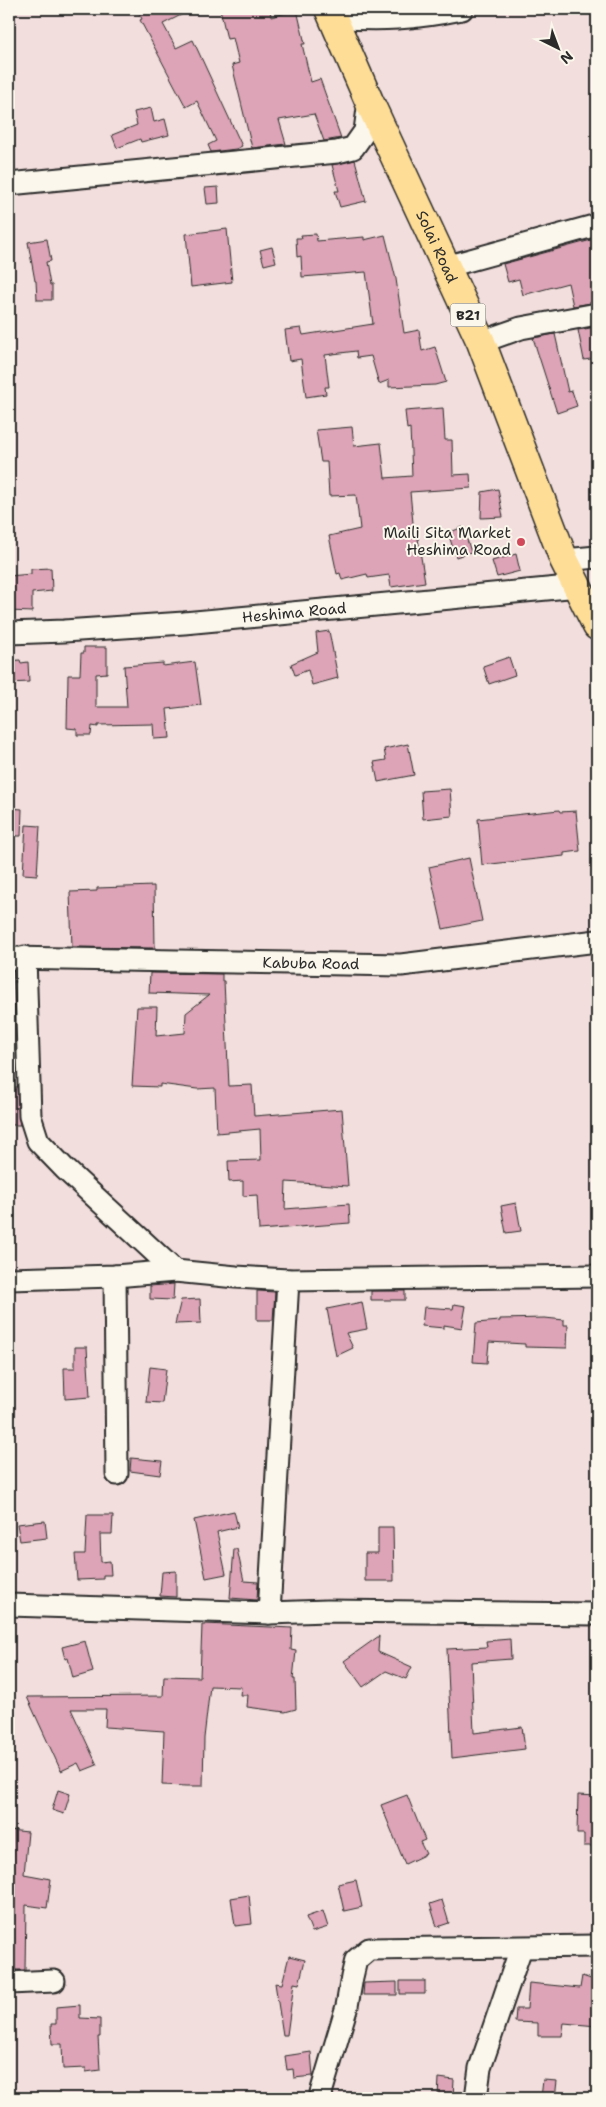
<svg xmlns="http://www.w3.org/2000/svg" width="606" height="2107" viewBox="0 0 606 2107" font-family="'Shantell Sans',sans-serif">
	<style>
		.building { fill: #dca4b6; stroke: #2b2b2b }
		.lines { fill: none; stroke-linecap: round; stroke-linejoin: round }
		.minor-casing { stroke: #2b2b2b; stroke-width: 25 }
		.highway-casing { stroke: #2b2b2b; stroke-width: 31 }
		.minor { stroke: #fbf7ec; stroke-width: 21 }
		.highway { stroke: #fedd96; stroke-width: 28 }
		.poi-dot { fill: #d1495b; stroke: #fbf7ec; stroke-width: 2 }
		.labels { text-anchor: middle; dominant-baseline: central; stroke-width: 4; stroke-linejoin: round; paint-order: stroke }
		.shield { fill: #fbf7ec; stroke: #696865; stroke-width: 1 }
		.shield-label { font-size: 14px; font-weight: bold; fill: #2b2b2b }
		.street-label { font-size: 15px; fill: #2b2b2b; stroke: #fbf7ec }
		.poi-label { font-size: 15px; fill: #2b2b2b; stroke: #fbf7ec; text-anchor: end }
	</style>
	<rect width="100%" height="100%" fill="#f2dedc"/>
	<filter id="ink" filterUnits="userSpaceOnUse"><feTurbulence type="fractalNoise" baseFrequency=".02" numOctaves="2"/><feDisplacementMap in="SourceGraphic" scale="10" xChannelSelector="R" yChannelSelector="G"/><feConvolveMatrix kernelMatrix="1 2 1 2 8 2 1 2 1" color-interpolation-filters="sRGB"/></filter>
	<g filter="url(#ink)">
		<!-- building -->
		<path class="building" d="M137,9H193L163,24L176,48L193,40L242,146L236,149L211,152L208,145L216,141L197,101L186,107L140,20L142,19Z
			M220,9H270L271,17L297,10L305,44H302L311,82L320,79L341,138L324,141L314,114L279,120L286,144L252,148L232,65L239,63L233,38L227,39Z
			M151,108L154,122L165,119L169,135L141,142L140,139L117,148L112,135L137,125L134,112Z
			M355,160L366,201L340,207L335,191H339L332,165Z
			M218,187L219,203L207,204L205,188Z
			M227,229L232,282L191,287L186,234Z
			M316,234L317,241L364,237V240L385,235L396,279L404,333L419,330L422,351L435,347L446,382L435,385L389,387V380L379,384L371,356L357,358L356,351L325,355L329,387H325L326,394L306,397L301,359L289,361L285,330L301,328L303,335L373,324L366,272L302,277L301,256L297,257L296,238H302L301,235Z
			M47,239L51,261L46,262L50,285H52V300H37L36,281H35L28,242Z
			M595,239L597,249V302L573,306L568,283L523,295L519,279L508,282L503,264Z
			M272,247L276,262L264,265L260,250Z
			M597,327V358L584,360L578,330Z
			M555,334L568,392L572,391L577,406L557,413L533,338Z
			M443,408L445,440H452L453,475L470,474L471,488L410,492L414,533L417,532L425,582L391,587L389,575L368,578L367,574L342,580L340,573L337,574L329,536L360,529L356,495L329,496L327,462H321L316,430L352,427L354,446L381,443L385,478L412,476L410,428L407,429L405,411Z
			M498,489L503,517L481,518L482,492Z
			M463,527L471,552L456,557L448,533Z
			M516,554L520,571L497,577L492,561Z
			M51,568L52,591L32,593V612L9,611V576L31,574V569Z
			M329,631L338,678L312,685L308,670L295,675L291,664L318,652L316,633Z
			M84,647H107V673L96,674V707H127L124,666L163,663V666L195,662L201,705L167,709L170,738L154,739L153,724L98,725V727L92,726L91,735H77V729L67,728L68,675H80L81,653H84Z
			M509,657L515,675L489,684L483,666Z
			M20,660L21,663L28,662L29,682L9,683V661Z
			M408,744L414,775L378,782L374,762L386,760L384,749Z
			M450,789L452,816L423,819L421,791Z
			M9,808L22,809L21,836H9Z
			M559,810L560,812L576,811L580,851L564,853V856L482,865L478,819Z
			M26,825L40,826L37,875L23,874Z
			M469,858L482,921L443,929L429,867Z
			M154,886L155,948L72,947L70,892L97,891V888Z
			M150,973L222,974V981H224L229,1086L252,1085L254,1116L342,1109L348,1186L286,1182L285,1209L349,1204L350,1223L259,1230L257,1195L243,1196V1181L229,1182L228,1161L261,1160L260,1129L217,1133L215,1088L197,1089L160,1084V1087L132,1086L137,1007H157L156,1036L185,1033L186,1013L209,995L149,993Z
			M9,1087H17L20,1125H9Z
			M516,1203L521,1231L506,1233L501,1206Z
			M174,1284L173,1300L150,1299V1286Z
			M257,1291L275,1292L273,1320H257Z
			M371,1291H405V1300H371Z
			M200,1299L201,1323L175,1324L181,1300Z
			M362,1302L367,1329L346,1333L353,1348L336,1356L327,1309Z
			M454,1304L466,1306L462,1328L444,1325V1328L422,1326L424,1307L453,1309Z
			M545,1318L564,1320V1325H568L567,1348L525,1347V1344L489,1342L487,1363L473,1362L476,1323L500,1321V1319Z
			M75,1347H87L90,1397L65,1399L64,1368H75Z
			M150,1367L166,1369L162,1403L146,1402Z
			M131,1458L162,1461L160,1475L130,1471Z
			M234,1511L238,1527L217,1532L226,1574L206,1578L194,1520Z
			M87,1515H113L112,1534H100L101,1562L110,1561L111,1575H103V1579L77,1580L75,1554H85Z
			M45,1521L47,1538L20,1541L17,1524Z
			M378,1527H393L394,1581H365V1553H378Z
			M234,1549H237L244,1581L258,1582L257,1600L230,1598Z
			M176,1571V1597L160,1596L162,1572Z
			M205,1624L292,1628L291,1650L296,1651L293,1679H295L296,1709L285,1712L247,1707L248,1695H240L241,1687L210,1686L204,1738L203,1786H187L162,1785L164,1731L105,1727L106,1709H71L97,1765L82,1771L78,1763L61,1771L27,1697L163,1696L164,1676L200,1677L202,1625H205Z
			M379,1636L378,1652L412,1667L406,1679L386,1671L363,1687L344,1661Z
			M510,1639L511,1659L471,1662L474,1733L522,1727L525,1749L452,1758L447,1649L487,1647L486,1641Z
			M85,1641L93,1672L73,1678L68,1658L65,1659L62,1647Z
			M58,1790L70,1794L64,1814L52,1810Z
			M407,1795L425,1840L420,1842L426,1854L405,1864L381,1805Z
			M578,1795L597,1796V1846H584V1834H577Z
			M9,1830L28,1832L24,1874L51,1879L47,1908L26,1905L25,1970H9Z
			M356,1880L362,1907L344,1911L338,1884Z
			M249,1895L252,1924L235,1926L231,1898Z
			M442,1900L449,1923L437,1927L430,1904Z
			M323,1911L328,1927L312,1932L306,1917Z
			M289,1956L305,1960L299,1984L294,1983L287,2035H283L275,1983L282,1984Z
			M582,1976L597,1981V2026L564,2023L562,2036H538V2023L515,2022L516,2009H527L529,1983L580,1988Z
			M400,1981H425V1994H400Z
			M397,1982V1995H363L364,1983Z
			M80,2005V2018L100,2019V2037H98L100,2070L86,2072V2068L63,2069L62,2044H52L51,2024H56V2007Z
			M311,2052L313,2076L294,2078L293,2069L287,2070L285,2056Z
			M439,2078L454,2080L453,2098L438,2097Z
			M543,2080L557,2081L555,2098H541Z"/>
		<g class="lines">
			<defs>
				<g id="minor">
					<path d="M332,16C377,22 418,18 462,9"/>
					<path d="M9,184L337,152L353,148L365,131L369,101"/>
					<path d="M445,267L597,225"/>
					<path d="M481,342L521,328L597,314"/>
					<path d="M564,560L597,557"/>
					<path id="s1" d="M9,633L64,631L184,623L579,586"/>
					<path d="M25,957L30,1116L38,1141L65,1169L175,1271"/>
					<path id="s2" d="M9,958L401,965L597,941"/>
					<path d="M115,1276L117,1474"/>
					<path d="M9,1279L115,1276L175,1271L236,1277L288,1280L597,1276"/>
					<path d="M9,1605L269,1613L327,1611L597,1614"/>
					<path d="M269,1613L288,1280"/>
					<path d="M9,1983L54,1981"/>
					<path d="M322,2098L321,2093L347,2006L352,1977L356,1960L369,1949L597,1946"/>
					<path d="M476,2098L480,2068L521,1948"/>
				</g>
				<g id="highway">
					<path id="s3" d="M329,9L369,101L481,342L564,560L597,626"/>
				</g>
			</defs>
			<!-- minor casing -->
			<use href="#minor" class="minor-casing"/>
			<!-- highway casing -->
			<use href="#highway" class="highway-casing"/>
			<!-- minor -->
			<use href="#minor" class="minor"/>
			<!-- highway -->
			<use href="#highway" class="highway"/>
		</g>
	</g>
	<!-- markers -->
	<circle class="poi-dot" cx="521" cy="542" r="5"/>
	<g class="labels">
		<!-- shield labels -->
		<rect class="shield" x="450.5" y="303.5" width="35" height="23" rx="4"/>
		<g class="shield-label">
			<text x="468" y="315">B21</text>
		</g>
		<!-- street labels -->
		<g class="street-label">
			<text stroke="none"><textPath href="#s3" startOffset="261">Solai Road</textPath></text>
			<text stroke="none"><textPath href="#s1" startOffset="286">Heshima Road</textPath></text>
			<text stroke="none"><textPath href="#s2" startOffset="302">Kabuba Road</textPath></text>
		</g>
		<!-- poi labels -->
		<g class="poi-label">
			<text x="511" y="533">Maili Sita Market<tspan x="511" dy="17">Heshima Road</tspan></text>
		</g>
	</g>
	<!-- margin -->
	<rect width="606" height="2107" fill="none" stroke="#fbf7ec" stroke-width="30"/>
	<rect x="15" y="15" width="576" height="2077" fill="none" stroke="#2b2b2b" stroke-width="2" filter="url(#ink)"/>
	<!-- north arrow -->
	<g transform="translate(558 48) rotate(138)" stroke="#fbf7ec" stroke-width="4" paint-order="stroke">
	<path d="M0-4L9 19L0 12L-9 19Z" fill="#2b2b2b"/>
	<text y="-8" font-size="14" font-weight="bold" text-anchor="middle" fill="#2b2b2b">N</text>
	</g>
</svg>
